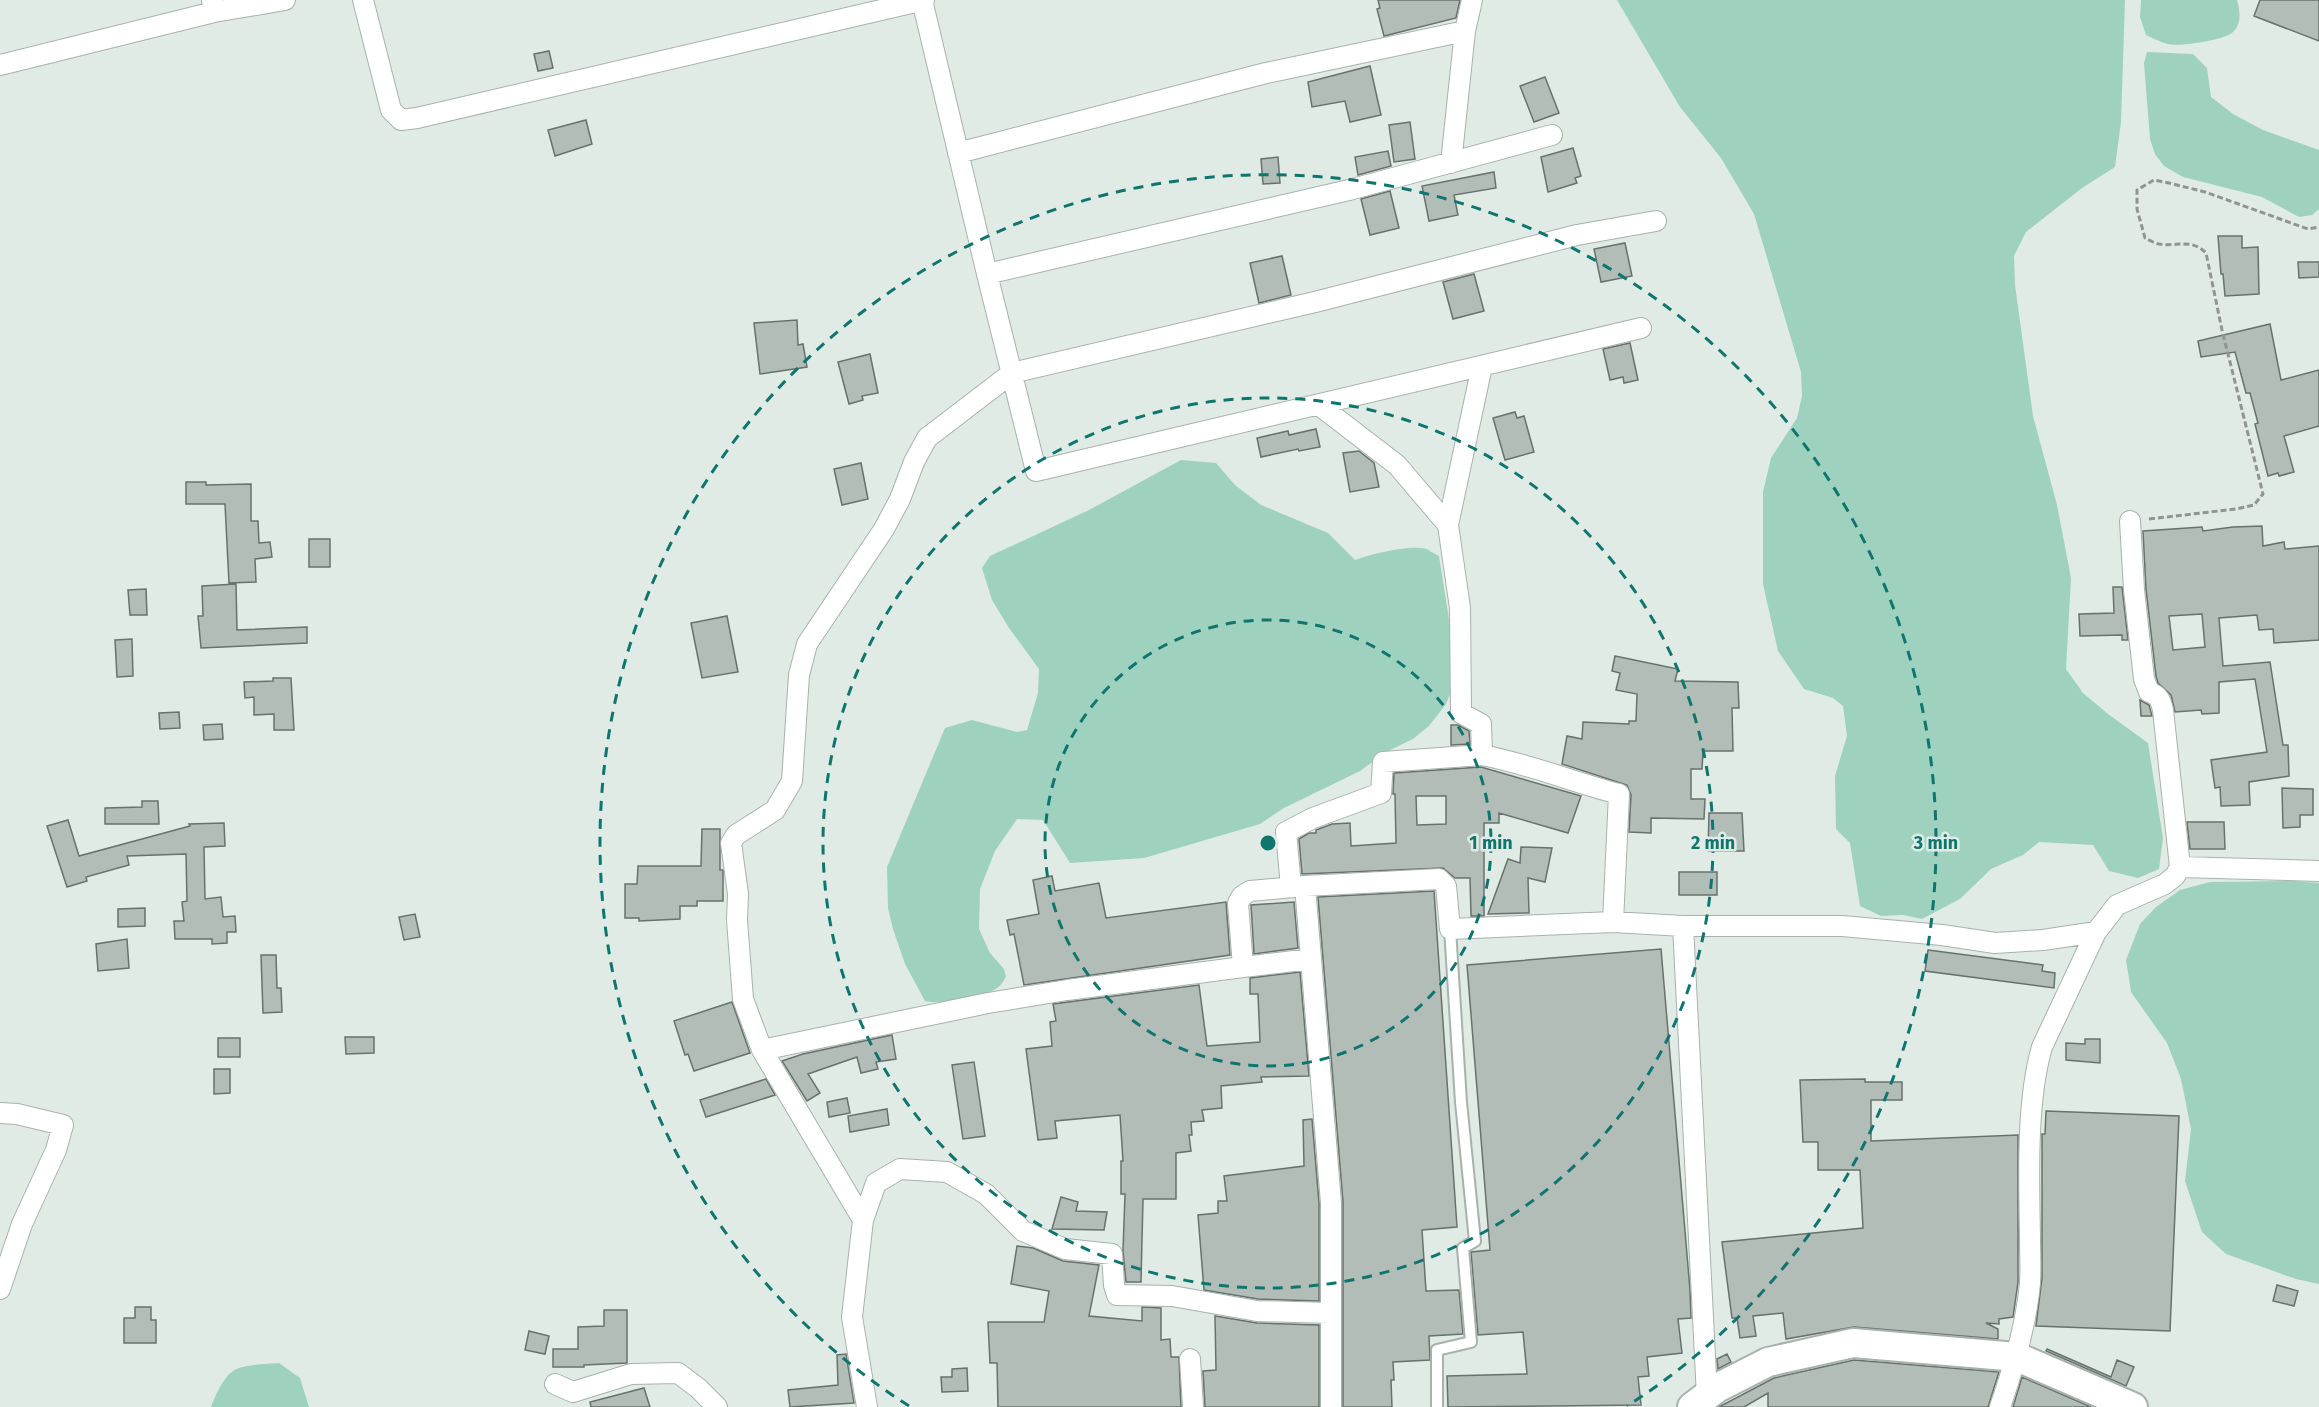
<svg xmlns="http://www.w3.org/2000/svg" width="2319" height="1407" viewBox="0 0 2319 1407" font-family="'Fira Sans',sans-serif">
	<style>
		.water { fill: #9ed2be }
		.building { fill: #b2bdb8; stroke: #67726d; stroke-width: 1.5; fill-rule: evenodd }
		.lines { fill: none; stroke-linecap: round; stroke-linejoin: round }
		.lane-casing { stroke: #a7b2ad; stroke-width: 14 }
		.street-casing { stroke: #a7b2ad; stroke-width: 22 }
		.secondary-casing { stroke: #a7b2ad; stroke-width: 32 }
		.path { stroke: #8e9693; stroke-width: 3; stroke-dasharray: 6 3; stroke-linecap: butt }
		.lane { stroke: #fff; stroke-width: 10 }
		.street { stroke: #fff; stroke-width: 20 }
		.secondary { stroke: #fff; stroke-width: 28 }
		.ring { fill: none; stroke: #0f766e; stroke-width: 3; stroke-dasharray: 10 8 }
		.centre { fill: #0f766e; stroke: #e0ebe6; stroke-width: 3 }
		.ring-label { font-size: 18px; text-anchor: middle; font-weight: bold; fill: #0f766e; stroke: #e0ebe6; stroke-width: 5; stroke-linejoin: round; paint-order: stroke }
	</style>
	<rect width="100%" height="100%" fill="#e0ebe6"/>
	<!-- water -->
	<path class="water" d="M1617,0H2125L2121,122L2115,167L2082,188L2026,232L2014,256L2015,285L2033,416L2057,505L2071,578L2066,669L2083,693L2108,714L2148,743L2163,838L2159,869L2138,878L2109,871L2093,845L2039,842L2023,855L1991,869L1960,899L1922,919L1903,915L1881,916L1860,906L1850,843L1836,829L1835,776L1847,736L1843,706L1833,698L1804,689L1778,651L1763,584V492L1771,458L1797,418L1802,396L1801,372L1754,214L1721,158L1680,107Z
		M2141,0H2237C2240,10 2242,24 2233,32C2225,40 2180,47 2168,44C2160,42 2153,38 2146,35L2140,17Z
		M2147,52L2193,54L2207,68L2211,97L2233,114L2263,130L2319,150V209L2312,215L2299,217L2262,197L2183,177L2164,166L2155,154L2150,139L2144,63Z
		M1181,460L1216,463L1235,485L1261,505L1328,533L1355,560C1371,554 1404,546 1421,548C1427,548 1433,553 1439,556L1453,645L1454,684L1446,704L1429,726L1413,739L1386,752L1360,771L1284,808L1260,824L1144,858L1070,863L1043,820L1017,819L995,851L980,889L979,929L990,953L1004,969L1006,977C1003,981 1001,986 997,988C987,996 937,1005 925,1001L905,964L893,929L888,908L887,867L945,728L972,720L1017,732L1027,730L1038,693L1039,669L1009,628L992,600L982,568L990,556L1089,510Z
		M2294,881L2319,883V1284L2296,1279L2226,1254L2202,1232L2185,1181L2191,1129L2181,1079L2167,1043L2131,992L2126,960L2140,924L2156,907L2180,890L2210,882Z
		M279,1363L300,1378L309,1407H211C215,1396 223,1378 233,1371C242,1364 268,1364 279,1363Z"/>
	<!-- building -->
	<path class="building" d="M1378,0H1460L1456,18L1384,36L1377,9L1380,8Z
		M2260,0H2319V41L2254,16Z
		M549,51L553,68L538,71L534,54Z
		M1370,66L1381,115L1350,122L1345,101L1312,107L1308,82Z
		M1545,77L1559,113L1534,122L1520,86Z
		M586,120L592,144L555,156L548,130Z
		M1410,122L1415,159L1394,162L1389,125Z
		M1573,148L1581,176L1575,178L1577,183L1548,192L1541,157Z
		M1388,151L1391,166L1358,175L1355,157Z
		M1278,157L1280,183L1263,184L1261,159Z
		M1494,172L1496,188L1454,195L1458,215L1429,221L1422,186Z
		M1390,191L1399,228L1370,235L1361,199Z
		M2218,236H2242V248L2258,247L2259,294L2225,296L2223,274H2221Z
		M1625,243L1632,276L1601,282L1594,249Z
		M1282,256L1291,295L1259,303L1250,263Z
		M2298,262H2319V277L2299,278Z
		M1474,274L1484,311L1453,319L1443,282Z
		M797,320L798,345L803,344L807,367L760,374L754,323Z
		M2270,324L2281,380L2319,370V426L2284,436L2294,472L2279,476L2278,473L2268,476L2255,424L2258,423L2250,393H2246L2235,352L2201,357L2198,341Z
		M1630,343L1638,380L1624,383L1623,377L1610,380L1603,349Z
		M870,354L878,393L862,396L863,400L849,404L838,362Z
		M1515,412L1517,418L1524,416L1534,452L1505,460L1493,418Z
		M1316,429L1320,447L1299,451L1298,449L1261,457L1257,438L1288,431L1289,435Z
		M1359,451L1374,463L1379,487L1350,492L1343,453Z
		M861,463L868,499L842,505L834,469Z
		M186,482H206V485L251,484V521H258L259,543L270,542L272,557L255,559L256,582L229,583L225,504H186Z
		M2262,526L2263,546L2284,542L2285,549L2319,546V640L2274,643L2273,629L2259,630L2257,615L2219,618L2223,666L2270,662L2283,745H2288L2289,776L2249,782L2250,805L2221,806L2220,787L2215,788L2211,760L2267,752L2255,679L2219,682V713L2202,714L2201,710L2175,712L2171,695L2158,683L2156,676L2146,589L2143,531L2202,527L2203,531L2233,527ZM2202,614L2205,647L2173,650L2169,616Z
		M309,539H330V567H309Z
		M236,584L237,630L307,627V643L201,648L198,616H203L202,586Z
		M2113,587H2122L2128,640H2122V635L2080,636L2079,614L2114,613Z
		M146,589L147,615H130L128,590Z
		M727,616L738,672L702,678L691,623Z
		M132,639L133,676L117,677L115,640Z
		M1615,656L1678,669L1675,681L1738,682L1739,708H1732L1733,751H1703L1702,769H1691V799H1705L1704,819L1651,818V833L1629,832L1631,795L1627,785L1562,764L1567,736L1582,739L1583,722L1629,724V721H1636L1637,694L1616,690L1620,673L1612,671Z
		M273,678H291L294,730H274V714L254,715V697L245,698L244,682L273,681Z
		M2140,700L2149,705L2152,716H2141Z
		M179,712L180,728L160,729L159,713Z
		M222,724L223,739L204,740L203,725Z
		M1451,725H1458L1469,731L1470,744L1451,745Z
		M1481,767L1581,796L1568,833L1499,813V823H1484V916H1471L1470,878H1455L1443,868L1302,874L1299,839L1309,833H1316V830L1332,824L1350,823L1351,846L1396,843L1395,794H1393L1394,773ZM1416,796H1446V824L1417,825Z
		M2282,788L2313,789V815H2300V827L2283,828Z
		M142,801H158L159,824H105V808L142,807Z
		M1709,813H1742L1744,851H1708Z
		M68,820L79,856L190,826L189,824L224,823L225,846L204,847L205,899L221,897L223,917L235,916L236,932H227V943L212,944V939H175L174,921H184L182,902L187,901L186,854L127,856L129,865L86,877L87,881L67,887L47,826Z
		M2187,822H2224L2225,849H2190Z
		M702,829H720V870H723V901H697V906H680V919L639,921V918H625V884H637L638,866H701Z
		M1521,847L1552,848L1545,882L1528,878L1529,913L1488,914L1508,859L1520,863Z
		M1679,872H1717V895H1679Z
		M1052,876L1055,891L1099,883L1106,918L1226,902L1230,955L1024,985L1014,934L1010,935L1007,920L1039,914L1033,880Z
		M1434,891L1457,1227L1422,1230L1426,1291L1459,1290L1463,1334L1429,1336L1430,1360L1393,1362L1394,1380H1391L1392,1407H1343V1202L1318,897Z
		M1294,902L1298,948L1254,954L1251,905Z
		M145,908V926L118,927V909Z
		M415,914L420,937L404,940L399,917Z
		M127,939L129,968L98,971L96,944Z
		M1661,949L1690,1290L1691,1318L1678,1319L1682,1353L1647,1357L1649,1376L1638,1377L1641,1405L1448,1407L1447,1376L1527,1374L1523,1332L1478,1335L1471,1252L1490,1250L1467,965Z
		M1928,950L2043,965L2042,971L2055,973L2054,988L1925,971Z
		M261,955H276L277,988H281L282,1012L263,1013Z
		M1300,972L1309,1076L1261,1077L1262,1082L1221,1086L1222,1108L1202,1110L1204,1121L1191,1122L1192,1135H1189L1191,1151L1176,1153V1199H1143L1141,1282H1126L1123,1251L1125,1194H1121V1161H1123L1120,1115L1055,1121L1057,1138L1038,1140L1026,1049L1052,1046L1050,1022L1056,1021L1053,1004L1199,985L1207,1046L1260,1042L1258,994H1250V978Z
		M732,1002L750,1053L694,1071L688,1054L685,1055L674,1021Z
		M892,1035L896,1059L876,1062L878,1069L861,1073L857,1057L808,1074L820,1093L807,1101L782,1061L803,1054Z
		M345,1037H374V1053L346,1054Z
		M218,1038H240V1057H218Z
		M2085,1039H2100V1063L2066,1060V1043L2085,1044Z
		M974,1062L985,1136L963,1139L952,1065Z
		M214,1069H230V1093L214,1094Z
		M766,1079L775,1095L706,1117L700,1100Z
		M1865,1079V1082H1902V1100H1871V1141L2018,1135V1282L2013,1317L1999,1319V1324L1986,1323L1998,1329V1339L1854,1327L1786,1339L1783,1313L1753,1316L1756,1336L1740,1338L1737,1318H1732L1722,1242L1863,1228L1860,1170H1818V1142H1803L1800,1080Z
		M847,1098L850,1113L829,1117L827,1102Z
		M887,1109L889,1125L850,1132L848,1116Z
		M2046,1111L2179,1116L2170,1331L2036,1326L2042,1278V1134H2045Z
		M1312,1119L1319,1203V1301L1258,1299L1204,1290L1198,1215L1218,1213V1201H1227L1224,1176L1304,1166L1303,1120Z
		M1061,1197L1078,1202L1076,1211L1107,1212L1104,1230L1052,1229Z
		M1017,1246L1033,1248L1063,1261L1099,1265L1089,1316L1142,1321V1307L1161,1308V1340L1170,1339L1171,1357H1179L1181,1407H998L997,1363H990L988,1322H1044L1049,1291L1011,1284Z
		M2277,1285L2298,1291L2294,1306L2273,1301Z
		M135,1307H151V1320H156V1343H124V1318H135Z
		M604,1310H627V1363L584,1365V1367H553V1349H578V1327L604,1326Z
		M1215,1316L1257,1323L1319,1325V1407H1205L1203,1371L1216,1370Z
		M529,1331L549,1336L545,1354L525,1350Z
		M2047,1349L2111,1377L2117,1360L2134,1367L2126,1386L2046,1351Z
		M846,1354L854,1403L790,1407L788,1390L838,1385L837,1355Z
		M1727,1354L1731,1362L1718,1369L1717,1359Z
		M1854,1360L1999,1372L1988,1407H1768V1393L1744,1407H1719L1774,1378Z
		M967,1368L968,1391L942,1392L941,1377H952V1369Z
		M2022,1377L2091,1407H2013Z
		M644,1388L650,1407H591L590,1402Z"/>
	<g class="lines">
		<defs>
			<path id="lane" d="M1437,1407V1350L1471,1342L1463,1248L1475,1241L1461,1102L1450,929"/>
			<path id="street" d="M212,0L214,12L285,0
				M363,0L391,110L401,120L417,118L924,0
				M922,0L987,274L1036,471L1641,328
				M0,65L214,12
				M958,153L1266,73L1465,31
				M1451,163L1465,31L1472,0
				M1656,221L1577,235L1315,302L1012,373L927,438L914,462L900,499L884,529L807,644L799,675L792,781L775,810L736,835L731,843L738,894L737,920L743,999L762,1050L988,1003L1067,990L1243,967L1238,903L1242,896L1250,891L1305,886L1439,879L1446,886L1450,929L1613,922L1683,926H1842L1942,935L1995,943L2043,940L2096,932
				M987,274L1349,190L1552,135
				M1319,405L1397,465L1448,525L1460,608L1461,713L1481,724L1482,755C1529,764 1573,782 1619,794L1613,922
				M1448,525L1482,366
				M2180,867L2319,871
				M1305,886L1331,1203V1407
				M1291,887L1286,832L1313,818L1381,793L1383,762L1482,755
				M1683,926L1707,1396
				M1243,967L1311,959
				M762,1050L863,1220L852,1317L867,1407
				M0,1113L17,1114L63,1125L56,1150L22,1224L0,1289
				M863,1220L876,1183L900,1169L947,1172L986,1194L1023,1231L1065,1249L1112,1254L1114,1285L1117,1295L1172,1296L1257,1311L1331,1313
				M1190,1359L1193,1407
				M555,1384L573,1392L631,1374L678,1373L698,1388L717,1407
				M2000,1407C2014,1367 2026,1326 2030,1283C2031,1268 2030,1253 2030,1238C2029,1180 2026,1102 2042,1047L2096,932L2117,905L2165,884L2175,876L2180,867L2163,710C2161,701 2159,695 2149,692L2144,679L2134,590L2130,521"/>
			<path id="secondary" d="M1692,1407L1717,1388L1768,1362L1853,1343L2017,1357L2133,1407"/>
		</defs>
		<!-- lane casing -->
		<use href="#lane" class="lane-casing"/>
		<!-- street casing -->
		<use href="#street" class="street-casing"/>
		<!-- secondary casing -->
		<use href="#secondary" class="secondary-casing"/>
		<!-- path -->
		<path class="path" d="M2149,519L2236,509L2254,505L2263,494L2222,330L2206,253C2192,238 2176,247 2159,244C2154,243 2149,240 2145,238L2137,209V190L2154,180L2169,183L2205,192L2308,229L2319,227"/>
		<!-- lane -->
		<use href="#lane" class="lane"/>
		<!-- street -->
		<use href="#street" class="street"/>
		<!-- secondary -->
		<use href="#secondary" class="secondary"/>
	</g>
	<!-- distance rings -->
	<g class="ring">
		<circle cx="1268" cy="843" r="223"/>
		<circle cx="1268" cy="843" r="445"/>
		<path d="M909 1406A668 668 0 1 1 1627 1406"/>
	</g>
	<circle cx="1268" cy="843" r="9" class="centre"/>
	<g class="ring-label">
		<text x="1491" y="849">1 min</text>
		<text x="1713" y="849">2 min</text>
		<text x="1936" y="849">3 min</text>
	</g>
</svg>
